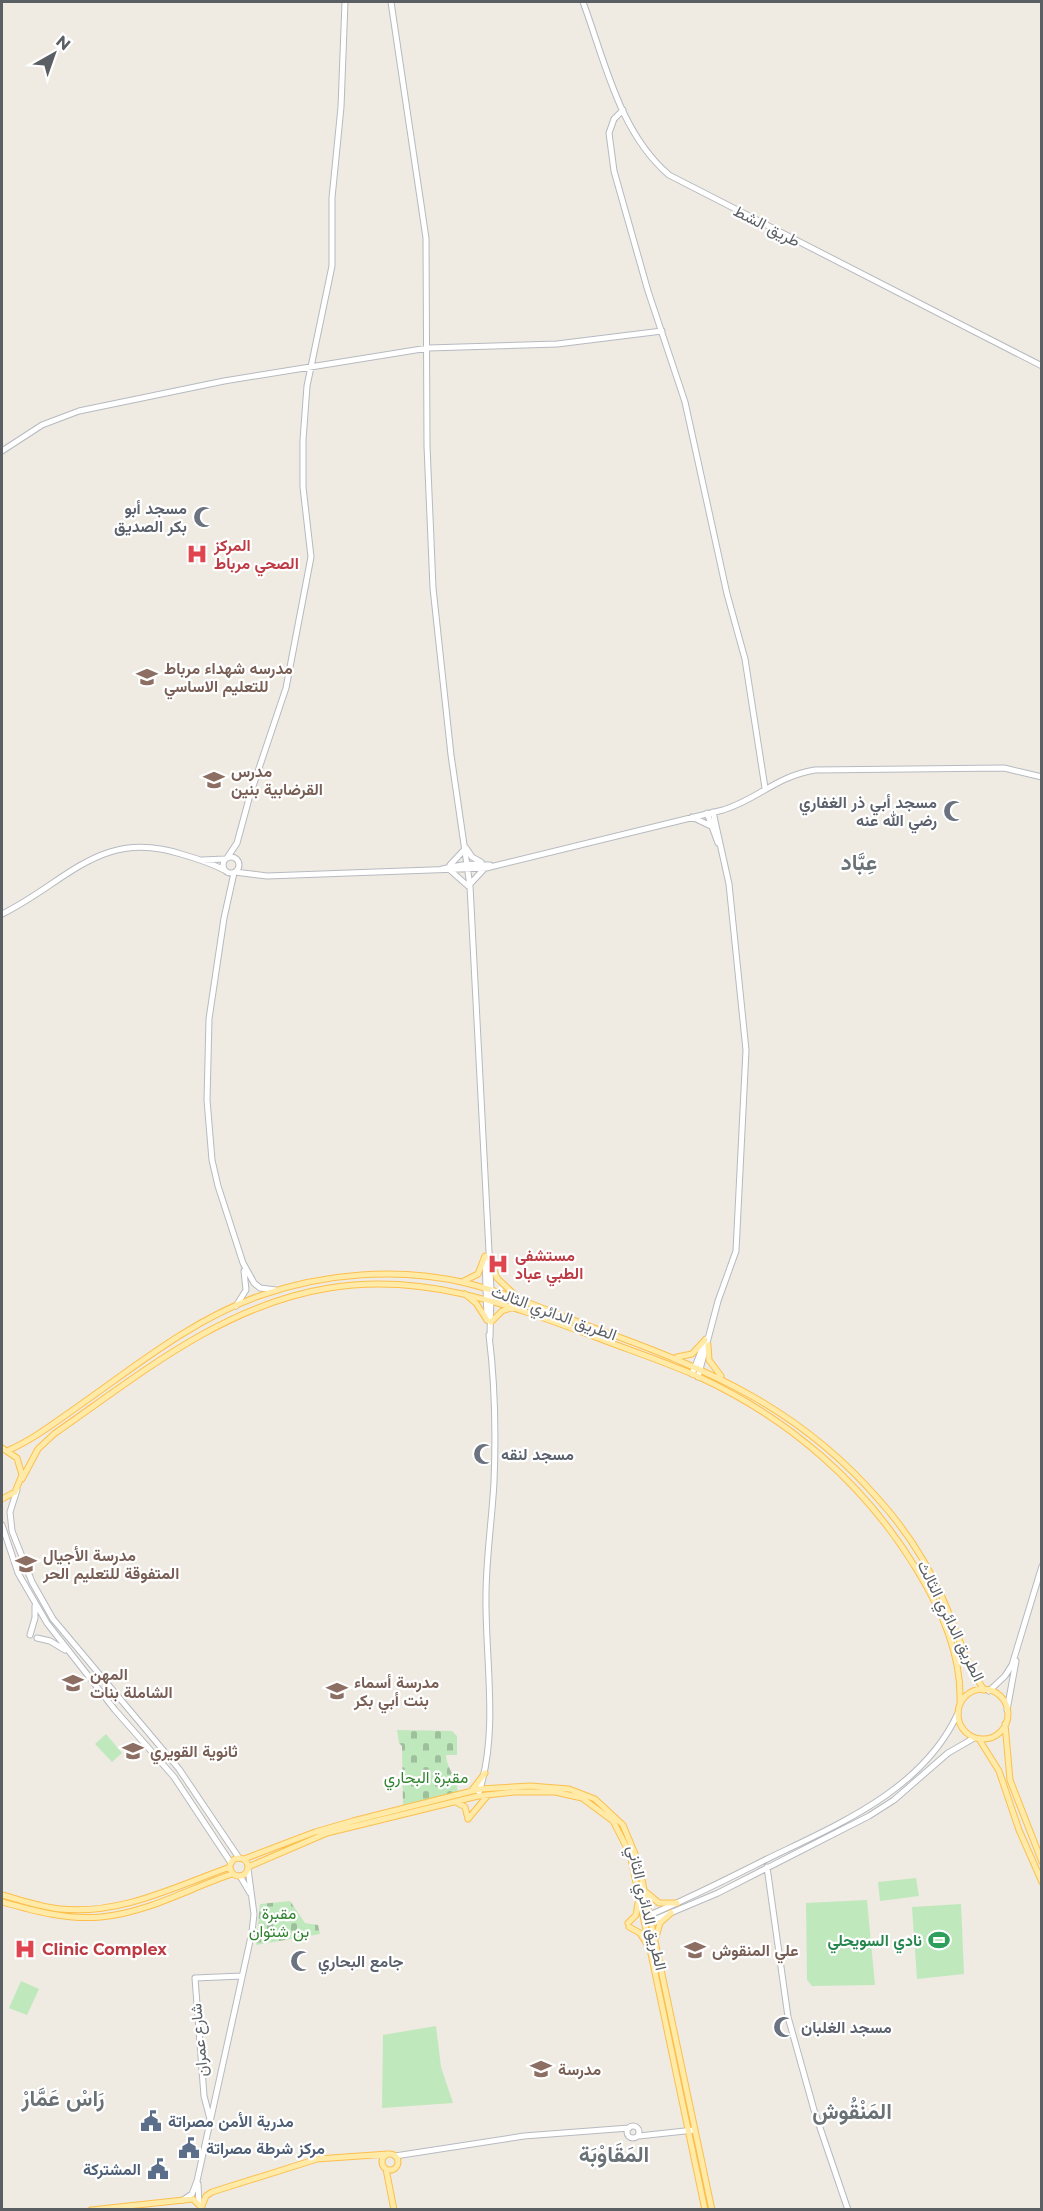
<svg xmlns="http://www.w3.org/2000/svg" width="1043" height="2211" viewBox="0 0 1043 2211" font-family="Montserrat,Vazirmatn,sans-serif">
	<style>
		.cemetery { fill: url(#cemetery-stones) }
		.green { fill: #bfe8bc }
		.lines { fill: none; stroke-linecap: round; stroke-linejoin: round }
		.secondary-casing { stroke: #b6bac0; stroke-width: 7 }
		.primary-casing { stroke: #fcbf4e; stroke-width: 7 }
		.secondary { stroke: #fff; stroke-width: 5 }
		.primary { stroke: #ffeaa7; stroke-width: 5 }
		.labels { text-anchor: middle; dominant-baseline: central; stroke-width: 4.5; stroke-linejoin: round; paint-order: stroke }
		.street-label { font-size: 16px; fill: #5a5f64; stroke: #fff }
		.worship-label { font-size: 16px; font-weight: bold; fill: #5b616d; stroke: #fff; text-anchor: start }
		.health-label { font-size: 16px; font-weight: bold; fill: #be3a42; stroke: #fff; text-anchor: start }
		.education-label { font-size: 16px; font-weight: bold; fill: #785e54; stroke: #fff; text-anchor: start }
		.park-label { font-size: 16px; fill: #2f822d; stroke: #fff }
		.leisure-label { font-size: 16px; font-weight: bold; fill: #27864d; stroke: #fff; text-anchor: end }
		.service-label { font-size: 16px; font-weight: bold; fill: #4e5e75; stroke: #fff; text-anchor: start }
		.district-label { font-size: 22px; font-weight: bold; fill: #6b7276; stroke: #fff }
	</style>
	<defs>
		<pattern id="cemetery-stones" width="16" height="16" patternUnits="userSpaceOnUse" patternTransform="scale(1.5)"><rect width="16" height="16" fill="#bfe8bc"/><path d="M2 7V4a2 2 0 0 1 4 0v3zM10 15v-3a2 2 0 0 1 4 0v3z" fill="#9ebf9c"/></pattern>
	</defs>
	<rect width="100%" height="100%" fill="#efebe2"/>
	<!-- cemetery -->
	<path class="cemetery" d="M397,1730L452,1731L457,1736V1755H446C447,1769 457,1778 458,1793L403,1806L402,1746L399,1743Z
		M290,1901L305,1923L318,1925L320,1934L256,1945L260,1904Z"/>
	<!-- green -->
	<path class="green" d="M106,1734L122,1753L112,1762L95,1744Z
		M916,1878L919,1896L880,1901L878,1882Z
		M867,1900L875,1985L812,1986L807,1980L806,1903Z
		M961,1904L964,1974L917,1979L912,1907Z
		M21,1981L39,1989L27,2015L9,2008Z
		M436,2026L441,2067L453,2103L382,2108L383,2035Z"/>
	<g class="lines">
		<defs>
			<path id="secondary" d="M391,2L426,238L427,446L433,588L451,755L470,886L491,1290L490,1338
				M583,2C605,61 619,132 669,175L1042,366
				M623,110L614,119L609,133L614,171L648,291L685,402L727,594L745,659L765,788
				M2,451L42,425L79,411L224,381L428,348L557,344L662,331
				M707,813L718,843
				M692,817L711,826
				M466,848L472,857L481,862
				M223 865a8 8 0 1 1 16 0a8 8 0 1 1-16 0Z
				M227,858L237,843L250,795L286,688L311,557L303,487V440L307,386L332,266V198L341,107L345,2
				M202,860L225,859
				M450,865L465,849
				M442,869L467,864L490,865
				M451,871L468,886
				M235,872L267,876L486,868L723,810C759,799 774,777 815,770L1004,768L1042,777
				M234,873L224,918L209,1019L207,1100L212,1160L218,1186L243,1263L254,1283L260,1288L276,1290
				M470,884L484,869
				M2,914C67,882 101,828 181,854C195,858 211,863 224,870
				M485,1257L487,1320
				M236,1306L246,1290L244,1271
				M692,1374L706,1339
				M698,1377L718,1301L736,1251L746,1050L729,884L713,812
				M17,1490L10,1512L12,1531L32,1582L53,1619L179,1769L239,1858
				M2,1525L18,1573L47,1623L115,1710L174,1777L231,1863
				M30,1635L35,1618V1606
				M37,1638L50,1641L65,1650
				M989,1691L1005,1676L1012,1665L1042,1566
				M1007,1710L1016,1661
				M479,1792C499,1731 485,1659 486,1596C486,1558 492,1520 494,1482C496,1433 495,1383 489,1335
				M767,1867L788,2017L814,2110L848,2210
				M240,1876L250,1893
				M647,1916C688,1899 727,1879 767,1859C839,1824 923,1790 958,1713
				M649,1922L718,1893L869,1816L894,1800L948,1753L974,1738
				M210,2119L204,2096L195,1978L242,1976
				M627 2132a6 6 0 1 1 12 0a6 6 0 1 1-12 0Z
				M639,2136L694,2130
				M395,2156L524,2136L629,2128
				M198,2184L199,2203
				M183,2200L192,2194L197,2181L252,1932L254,1914L248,1869"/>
			<path id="primary" d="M489,1257L497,1278L516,1296
				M462,1282L478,1274L485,1256
				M465,1294L476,1303L487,1320
				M491,1322L502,1311L514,1307
				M708,1345L709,1360L721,1376
				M677,1357L692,1354L705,1340
				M2,1448L17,1458L22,1475L15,1492L2,1499
				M9,1450C34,1439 57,1421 80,1405C137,1365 192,1320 259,1296C324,1273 398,1267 466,1283C511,1294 553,1313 597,1329C710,1370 800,1408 880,1501C905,1529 927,1563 942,1597C956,1628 965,1662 984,1690
				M22,1479L38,1449L54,1434C139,1375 223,1305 329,1288C422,1273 504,1303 590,1335C626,1349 663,1361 697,1376C789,1418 865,1484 917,1570C942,1611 962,1656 960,1704
				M958 1714a25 25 0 1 1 50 0a25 25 0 1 1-50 0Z
				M1005,1724L1010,1780L1042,1862
				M979,1739L999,1771L1019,1830L1042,1882
				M472,1790L485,1773
				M456,1802L465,1807L468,1819
				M468,1819L488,1795
				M230 1867a9 9 0 1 1 18 0a9 9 0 1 1-18 0Z
				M244,1859L315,1832L353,1821L480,1789L530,1786L569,1789L595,1799L623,1825L638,1861L712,2210
				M248,1867L327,1833L478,1796L514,1792H555L582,1798L613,1821L630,1854L705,2210
				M647,1893L659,1903H677
				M2,1895C21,1900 40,1907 60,1909C121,1915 174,1887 230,1867
				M2,1902C34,1911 67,1920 101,1917C147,1913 190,1888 232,1874
				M628,1923L636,1915L638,1903
				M629,1927L640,1933L647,1944
				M656,1937L660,1923L671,1913
				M382 2162a8 8 0 1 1 16 0a8 8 0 1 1-16 0Z
				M386,2169L394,2210
				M202,2206L206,2196L212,2192L317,2159L388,2154
				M91,2210L193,2199L202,2208"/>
		</defs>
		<!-- secondary casing -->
		<use href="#secondary" class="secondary-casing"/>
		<!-- primary casing -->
		<use href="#primary" class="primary-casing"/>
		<!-- secondary -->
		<use href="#secondary" class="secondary"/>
		<!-- primary -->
		<use href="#primary" class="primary"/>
	</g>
	<!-- icons -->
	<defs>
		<symbol id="mosque-bare" viewBox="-9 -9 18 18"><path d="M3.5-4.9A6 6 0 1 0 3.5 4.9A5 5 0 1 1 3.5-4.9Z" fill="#6b7280" stroke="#fff" stroke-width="2.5" paint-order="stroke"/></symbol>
		<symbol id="hospital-bare" viewBox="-9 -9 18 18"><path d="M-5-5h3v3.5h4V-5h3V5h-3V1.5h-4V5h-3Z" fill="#e0444e" stroke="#fff" stroke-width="2.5" paint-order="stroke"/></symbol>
		<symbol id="school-bare" viewBox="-9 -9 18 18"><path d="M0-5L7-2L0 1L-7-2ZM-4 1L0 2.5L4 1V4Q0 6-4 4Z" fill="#8d6e63" stroke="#fff" stroke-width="2.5" paint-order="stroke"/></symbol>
		<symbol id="stadium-bare" viewBox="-9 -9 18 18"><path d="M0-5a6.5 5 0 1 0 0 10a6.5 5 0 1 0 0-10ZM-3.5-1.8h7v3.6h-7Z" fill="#2e9e5b" stroke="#fff" stroke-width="2.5" paint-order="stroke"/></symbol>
		<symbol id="civic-bare" viewBox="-9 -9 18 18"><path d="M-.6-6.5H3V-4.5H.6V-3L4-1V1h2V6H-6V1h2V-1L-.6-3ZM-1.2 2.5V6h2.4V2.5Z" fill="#5c6f8a" stroke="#fff" stroke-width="2.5" paint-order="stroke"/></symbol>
	</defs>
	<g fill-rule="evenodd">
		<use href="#mosque-bare" x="189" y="502" width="30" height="30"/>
		<use href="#hospital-bare" x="182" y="539" width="30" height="30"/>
		<use href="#school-bare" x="132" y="662" width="30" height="30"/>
		<use href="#school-bare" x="199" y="765" width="30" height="30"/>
		<use href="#mosque-bare" x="939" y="796" width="30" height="30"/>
		<use href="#hospital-bare" x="483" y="1249" width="30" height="30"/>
		<use href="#mosque-bare" x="469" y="1439" width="30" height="30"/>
		<use href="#school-bare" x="11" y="1549" width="30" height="30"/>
		<use href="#school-bare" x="58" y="1668" width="30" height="30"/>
		<use href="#school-bare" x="322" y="1676" width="30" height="30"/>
		<use href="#school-bare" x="118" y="1736" width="30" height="30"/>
		<use href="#stadium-bare" x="924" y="1925" width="30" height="30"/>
		<use href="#hospital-bare" x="10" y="1934" width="30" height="30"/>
		<use href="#school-bare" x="680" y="1935" width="30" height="30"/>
		<use href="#mosque-bare" x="286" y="1946" width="30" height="30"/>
		<use href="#mosque-bare" x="769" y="2012" width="30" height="30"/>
		<use href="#school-bare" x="526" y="2054" width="30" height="30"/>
		<use href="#civic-bare" x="136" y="2106" width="30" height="30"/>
		<use href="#civic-bare" x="174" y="2133" width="30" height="30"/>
		<use href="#civic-bare" x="143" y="2154" width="30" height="30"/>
	</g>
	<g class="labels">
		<!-- street labels -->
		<g class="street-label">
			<text transform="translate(767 226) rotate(27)">طريق الشط</text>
			<text transform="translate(554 1313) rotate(20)">الطريق الدائري الثالث</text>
			<text transform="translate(951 1621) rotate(64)">الطريق الدائري الثالث</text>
			<text transform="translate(647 1908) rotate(77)">الطريق الدائري الثاني</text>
			<text transform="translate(199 2040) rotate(-95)">شارع عمران</text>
		</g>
		<!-- worship labels -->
		<g class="worship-label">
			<text x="187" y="508" text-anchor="end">مسجد أبو<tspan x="187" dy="18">بكر الصديق</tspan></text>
			<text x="937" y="802" text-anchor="end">مسجد أبي ذر الغفاري<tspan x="937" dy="18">رضي الله عنه</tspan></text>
			<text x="501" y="1454">مسجد لنقه</text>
			<text x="318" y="1961">جامع البحاري</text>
			<text x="801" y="2027">مسجد الغلبان</text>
		</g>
		<!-- health labels -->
		<g class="health-label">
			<text x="214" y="545">المركز<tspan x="214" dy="18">الصحي مرباط</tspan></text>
			<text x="515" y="1255">مستشفى<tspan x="515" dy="18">الطبي عباد</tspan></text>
			<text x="42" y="1949">Clinic Complex</text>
		</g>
		<!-- education labels -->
		<g class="education-label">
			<text x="164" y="668">مدرسه شهداء مرباط<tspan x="164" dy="18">للتعليم الاساسي</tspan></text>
			<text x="231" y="771">مدرس<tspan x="231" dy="18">القرضابية بنين</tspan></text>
			<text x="43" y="1555">مدرسة الأجيال<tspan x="43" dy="18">المتفوقة للتعليم الحر</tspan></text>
			<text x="90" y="1674">المهن<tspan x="90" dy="18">الشاملة بنات</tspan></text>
			<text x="354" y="1682">مدرسة أسماء<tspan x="354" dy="18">بنت أبي بكر</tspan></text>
			<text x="150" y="1751">ثانوية القويري</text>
			<text x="712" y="1950">علي المنقوش</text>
			<text x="558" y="2069">مدرسة</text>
		</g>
		<!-- park labels -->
		<g class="park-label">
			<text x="426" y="1777">مقبرة البحاري</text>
			<text x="279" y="1913">مقبرة<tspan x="279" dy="18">بن شتوان</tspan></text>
		</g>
		<!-- leisure labels -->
		<g class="leisure-label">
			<text x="922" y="1940">نادي السويحلي</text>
		</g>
		<!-- service labels -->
		<g class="service-label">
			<text x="168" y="2121">مدرية الأمن مصراتة</text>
			<text x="206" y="2148">مركز شرطة مصراتة</text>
			<text x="141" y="2169" text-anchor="end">المشتركة</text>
		</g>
		<!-- district labels -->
		<g class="district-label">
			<text x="859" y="862">عِبَّاد</text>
			<text x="63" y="2098">رَاسْ عَمَّارْ</text>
			<text x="852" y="2111">المَنْقُوش</text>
			<text x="614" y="2154">المَقَاوْبَة</text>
		</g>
	</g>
	<!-- border -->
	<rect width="1043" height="2211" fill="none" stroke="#5a5f64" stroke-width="6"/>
	<!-- north arrow -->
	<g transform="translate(54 54) rotate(40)" stroke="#ffffff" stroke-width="4.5" paint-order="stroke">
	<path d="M0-4.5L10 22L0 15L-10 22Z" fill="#5a5f64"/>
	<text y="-9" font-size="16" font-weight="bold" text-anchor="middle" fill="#5a5f64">N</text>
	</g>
</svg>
